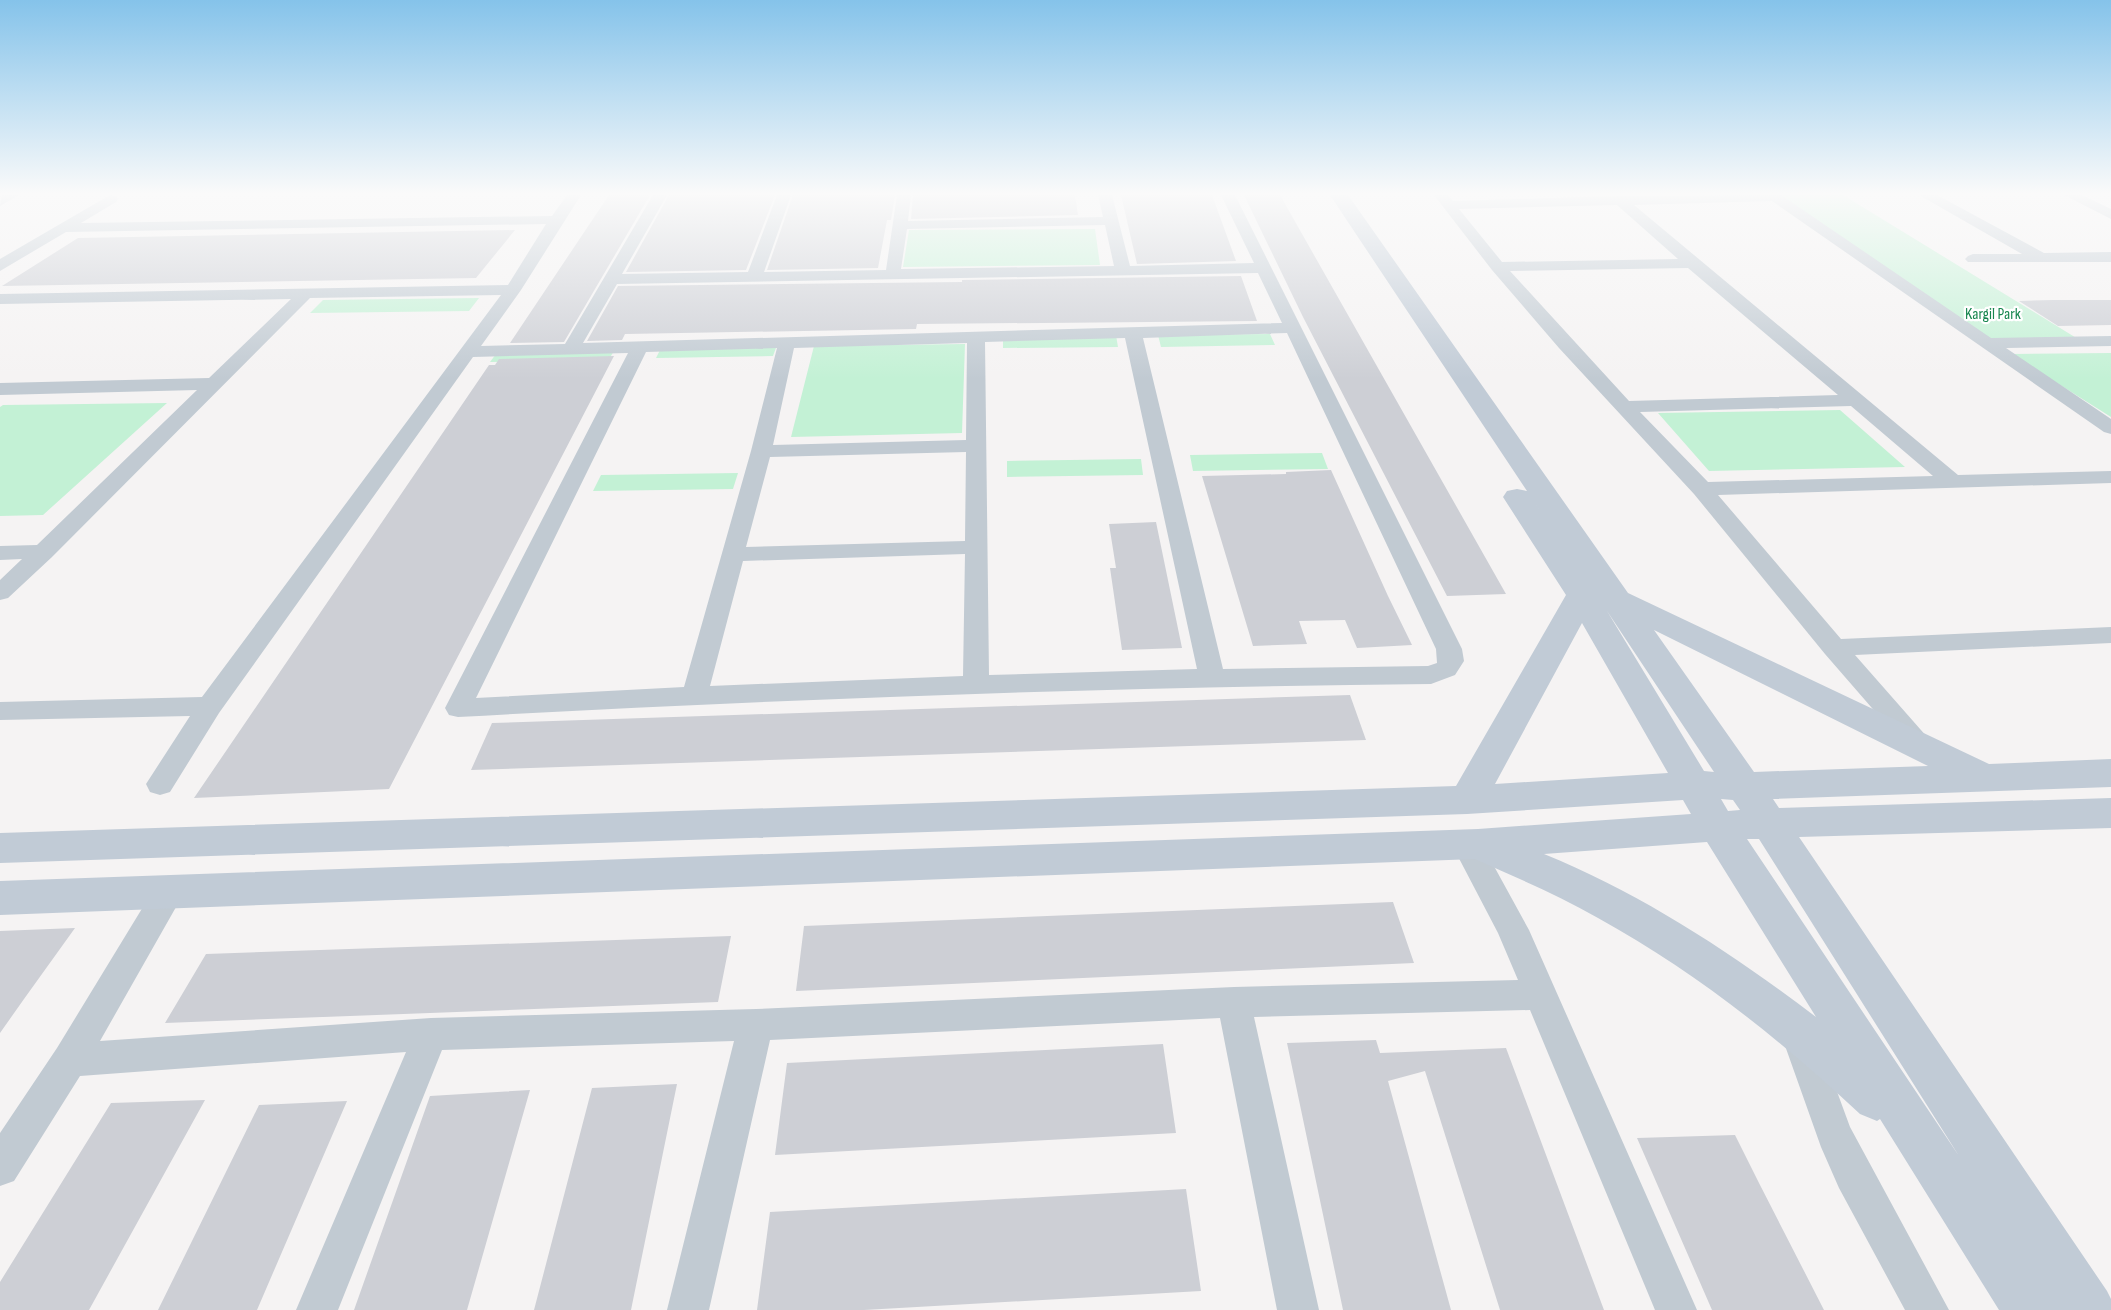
<svg xmlns="http://www.w3.org/2000/svg" width="2111" height="1310" viewBox="0 0 2111 1310" font-family="'Sofia Sans Condensed',sans-serif">
	<style>
		.green { fill: #c3f1d5 }
		.building { fill: #cdcfd5 }
		.lines { fill: none; stroke-linecap: round; stroke-linejoin: round }
		.minor { fill: #c1cad2; fill-rule: evenodd }
		.secondary { fill: #c1cbd6; fill-rule: evenodd }
		.labels { text-anchor: middle; dominant-baseline: central; stroke-width: 4.5; stroke-linejoin: round; paint-order: stroke }
		.far-park-label { font-size: 16px; fill: #17864f; stroke: #fff }
	</style>
	<rect width="100%" height="100%" fill="#f5f3f3"/>
	<!-- green -->
	<path class="green" d="M1777,195H1843L2078,339L1989,341Z
		M1095,229L1100,265L903,267L909,230Z
		M479,298L469,311L310,313L323,300Z
		M1270,334L1275,345L1161,347L1158,335Z
		M1116,335L1118,347L1003,348V337Z
		M965,344L962,433L791,437L814,346Z
		M777,345L773,356L656,358L662,346Z
		M615,349L608,361L490,362L499,350Z
		M2111,353V417L2011,354Z
		M167,403L43,515L0,516V407L3,405Z
		M1840,410L1905,467L1709,471L1658,413Z
		M1322,453L1328,469L1193,471L1190,455Z
		M1141,459L1143,475L1007,477V461Z
		M738,473L733,489L593,491L601,475Z"/>
	<!-- building -->
	<path class="building" d="M609,195H650L564,342L510,343Z
		M669,195H775L746,270L626,272Z
		M793,195H895L891,220H887L878,268L767,270Z
		M913,195H1075L1078,215L911,219Z
		M1121,195H1212L1236,261L1137,264Z
		M1244,195H1280L1506,594L1447,596L1303,317Z
		M515,230L476,278L2,286L78,238Z
		M1241,276L1257,321L917,324L916,329L625,334L622,340L587,341L618,286L962,282V280Z
		M2053,300H2111V325L2058,326L2019,301Z
		M614,356L389,789L194,798L489,365H495L499,359Z
		M1331,470L1388,596L1412,645L1357,648L1345,620L1299,621L1307,644L1253,646L1202,476L1286,474V472Z
		M1156,522L1182,648L1122,650L1110,568H1116L1109,524Z
		M1350,695L1366,740L471,770L492,723Z
		M1393,902L1414,963L796,991L804,926Z
		M75,928L24,999L0,1033V931Z
		M731,936L718,1002L165,1023L206,954Z
		M1376,1040L1380,1053L1506,1048L1604,1310H1500L1425,1071L1388,1081L1451,1310H1343L1287,1043Z
		M1163,1044L1176,1133L775,1155L787,1063Z
		M677,1084L631,1310H534L592,1088Z
		M530,1090L467,1310H354L430,1096Z
		M205,1100L89,1310H0V1282L111,1103Z
		M347,1101L257,1310H158L259,1105Z
		M1735,1135L1760,1185L1824,1310H1712L1637,1138Z
		M1186,1189L1201,1291L864,1310H757L770,1212Z"/>
	<g class="lines">
		<!-- minor -->
		<path class="minor" d="M2,195H19L0,206Z
			M110,195L116,196L118,199L116,202L81,223L552,216L567,195H581L521,290L481,346L565,344L653,195H667L622,274L748,272L777,195H791L764,272L886,270L897,195H911L908,221L1103,217L1098,195H1112L1130,266L1254,263L1221,195H1235L1462,649L1464,661L1455,675L1431,684C1106,687 783,699 458,717L449,715L445,708L628,353L473,357L219,713L170,792L160,795L150,792L146,784L190,716L0,720V702L202,697L501,295L310,298L52,557L8,598L0,600V580L22,559L0,560V546L37,545L197,390L0,395V383L209,378L291,299L0,304V294L508,285L546,224L66,232L0,271V259ZM1105,225L1114,266L901,269L907,229ZM1258,273L1282,323L583,343L617,284ZM1287,333L1436,649L1437,663L1428,666L1223,669L1143,338ZM1125,338L1197,669L989,675L985,342ZM967,343L966,440L773,445L794,348ZM777,348L751,451L684,687L476,698L646,352ZM966,452L965,541L746,547L770,457ZM965,554L963,676L710,686L743,561Z
			M1434,195H1448L1453,201L1620,196L1781,195L1991,338L2111,336V346L2006,348L2111,419V434L2104,432L1772,201L1634,205L1958,475L2111,471V483L1718,495L1841,639L2111,627V643L1855,655L1935,746L1931,753L1921,756L1911,753L1825,654L1694,494L1559,348L1492,270ZM1617,205L1678,259L1502,262L1459,209ZM1688,268L1838,395L1629,401L1510,271ZM1851,406L1933,476L1708,482L1640,412Z
			M1919,195H1937L2044,253L2111,252V262H1968L1965,259L1968,256L1973,254H2022Z
			M2064,195H2082L2111,209V219Z
			M1467,833L1478,837L1529,930L1697,1310H1655L1530,1010L1254,1017L1319,1310H1277L1220,1018L770,1040L709,1310H667L734,1041L442,1050L338,1310H296L406,1052L80,1076L14,1181L0,1186V1133L57,1048L157,884L168,880L179,884L184,893L100,1041L431,1018L756,1009L1234,987L1518,980L1498,933L1452,845L1456,837Z
			M1801,1024L1814,1029L1850,1127L1949,1310H1905L1839,1188L1821,1147L1783,1040L1788,1029Z"/>
		<!-- secondary -->
		<path class="secondary" d="M1330,195H1348L1628,593L1989,764L2111,759V787L1773,799L1779,808L2111,798V828L1799,837L2107,1291L2111,1299V1310H1999L1880,1119L1877,1121L1860,1114C1780,1039 1694,971 1598,918C1558,895 1517,878 1475,859L0,915V881L1478,829L1691,814L1683,800L1467,814L0,863V833L1456,786L1566,595L1503,497L1507,491L1517,489L1527,491L1549,524ZM1607,611L1714,772L1704,771ZM1582,623L1668,773L1495,784ZM1654,630L1928,766L1754,772ZM1721,799L1733,800L1740,810L1728,811ZM1747,839H1759L1959,1156ZM1707,842L1816,1017C1732,953 1642,894 1544,854Z"/>
	</g>
	<!-- sky -->
	<linearGradient id="sky" x2="0" y2="1"><stop stop-color="#85c3ea"/><stop offset="0.51" stop-color="#fafafa"/><stop offset="1" stop-color="#fafafa" stop-opacity="0"/></linearGradient>
	<rect width="2111" height="379" fill="url(#sky)"/>
	<g class="labels">
		<!-- far-park labels -->
		<g class="far-park-label">
			<text x="1993" y="314">Kargil Park</text>
		</g>
	</g>
</svg>
